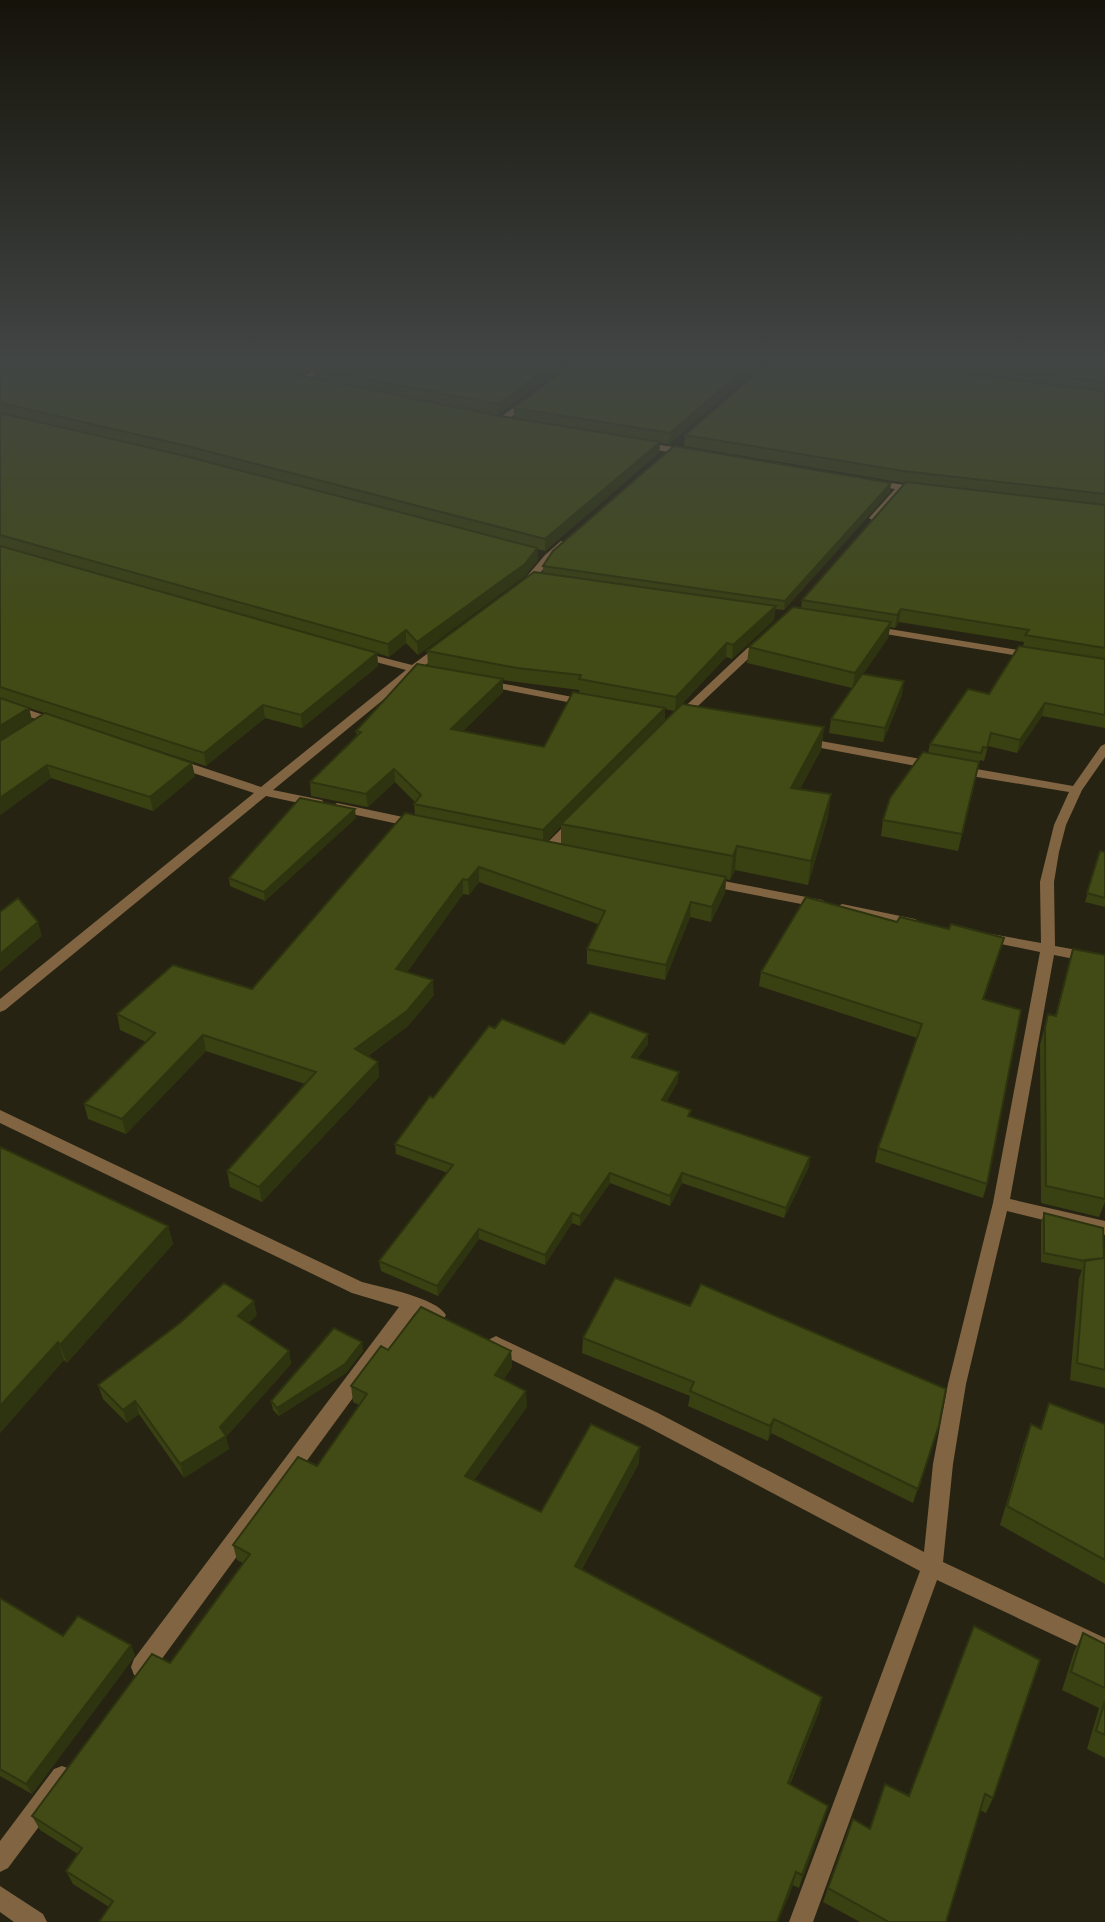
<svg xmlns="http://www.w3.org/2000/svg" width="1105" height="1922" viewBox="0 0 1105 1922" font-family="Raleway,sans-serif">
	<style>
		.lines { fill: none; stroke-linecap: round; stroke-linejoin: round }
		.minor { fill: #816542; fill-rule: evenodd }
		.wall { fill: #394012; fill-rule: evenodd }
		.shaded-wall { fill: #2e340f }
		.building { fill: #424b15; stroke: #2e340f; stroke-width: 2 }
	</style>
	<rect width="100%" height="100%" fill="#272313"/>
	<g class="lines">
		<!-- minor -->
		<path class="minor" d="M322,363H331L305,384H299V380Z
			M526,398L533,400L504,423H498V419Z
			M641,442L686,449L690,452L686,455L638,447L637,445Z
			M872,480L918,487L923,490L918,493L904,491L877,520L874,521L869,518L895,489L869,485V481Z
			M561,541L569,543L551,559L530,586H522V582L545,555Z
			M871,626L1031,652L1036,655L1031,658L867,631V627Z
			M761,638L765,639V643L683,720H675V716L757,639Z
			M442,643L447,646L446,648L422,668L433,671V675L416,673L273,790L322,800L324,803L322,806L318,807L266,796L5,1010L0,1012V999L254,793L172,766V760H180L261,787L406,670L357,657V653L361,652L412,665Z
			M484,680L588,700L594,703L588,706L480,685V681Z
			M0,700L61,721L63,723L57,726L53,725L0,707Z
			M804,738L932,761L938,765L932,769L800,744V740Z
			M1105,744V757L1082,790L1066,825L1059,852L1054,882L1055,946L1105,955V965L1054,955L1010,1199L1105,1221V1235L1007,1211L966,1384L953,1464L943,1562L1105,1638V1659L937,1580L813,1922H789L920,1571L644,1425L490,1349L487,1344L490,1339L496,1336L502,1339L658,1413L924,1552L933,1464L948,1384L993,1203L1040,952L986,941L979,937L986,933L1041,943L1040,882L1054,825L1069,792L959,774L953,770L959,766L1073,786L1101,746Z
			M337,803L417,820L423,824L417,828L333,810L331,807Z
			M573,820L579,824L577,827L552,854H542L541,851L542,848L569,821Z
			M708,878L822,900L829,904L822,908L703,885L701,882Z
			M842,904L915,919L922,923L915,927L837,911L835,908Z
			M0,1110L362,1282C381,1287 437,1298 446,1315L443,1320L437,1322L415,1313L150,1675L142,1678L134,1675L131,1667L134,1659L399,1307L352,1293L0,1123Z
			M62,1766L70,1769L73,1777L70,1785L8,1868L0,1872V1841L54,1769Z
			M0,1886L43,1914L47,1922H14L0,1912Z"/>
	</g>
	<!-- wall -->
	<path class="wall" d="M0,363H318L300,376L315,379L314,369L321,363H568L498,415L514,418V408L573,363H762L669,444L660,443L659,453L545,551L537,549L538,560L525,576L418,655L406,643L389,657L377,653L378,666L302,728L265,718L206,766L80,725L195,776L153,811L51,778L0,815ZM29,708L45,713L32,721Z
		M768,363H1105V728L1042,716L1017,753L988,746L984,761L980,760L958,851L881,836L883,820L928,753L930,744L989,694L1023,646L1024,642L899,622L895,628L890,627L888,638L863,674L902,695L883,742L829,733L831,719L852,688L747,663L749,647L801,608L802,600L905,483L684,446L685,435Z
		M890,492L784,610L775,609L774,620L732,659L726,657L682,704L824,727L821,750L800,789L828,817L808,885L735,870L730,880L726,879L725,893L711,922L690,917L665,980L587,964V949L598,924L479,882L469,895L463,894L407,972L434,995L408,1026L368,1056L378,1062L379,1077L262,1202L230,1187L227,1171L305,1084L206,1051L126,1134L88,1119L84,1104L146,1042L120,1030L117,1014L252,989L415,815L414,804L415,802L395,782L368,807L311,796L310,782L357,736L356,731L428,665L427,651L543,573V566ZM503,680L517,682L579,690V693L544,747L463,731L503,692ZM665,709L674,711L665,721ZM561,826V845L546,842Z
		M356,818L265,901L230,886L229,878Z
		M1100,851L1105,852V907L1085,902Z
		M897,922L949,929L1000,951L984,999L987,1184L983,1198L875,1162L878,1148L917,1038L759,986L761,972Z
		M1073,949L1105,955V1202L1099,1217L1041,1203L1040,1045L1048,1014L1055,1016Z
		M495,1028L564,1044H648L637,1059L678,1082L666,1102L691,1117L810,1157L809,1167L784,1218L682,1183L670,1206L610,1183L580,1226L572,1223L545,1265L479,1239L438,1296L381,1271L379,1261L448,1173L396,1154L395,1144Z
		M0,1147L168,1226L173,1244L67,1363L64,1360L0,1433Z
		M1044,1213L1105,1258V1388L1070,1380L1079,1278L1082,1270L1041,1262V1222Z
		M257,1315L248,1323L289,1351L291,1364L226,1437L229,1449L184,1478L139,1414L127,1423L103,1399L98,1385Z
		M583,1338L939,1425L913,1503L771,1433L768,1441L688,1406L690,1396L582,1353Z
		M362,1342L363,1351L346,1373L279,1416L273,1410L271,1401Z
		M388,1350L511,1351L512,1367L504,1379L527,1407L474,1480L541,1512L639,1463L582,1569L822,1697L819,1712L790,1784L824,1820L799,1888L793,1885L778,1922H99L109,1907L73,1884L66,1871L78,1854L40,1830L32,1816L170,1663L243,1563L237,1560L233,1545L317,1466L359,1405L353,1402L351,1386Z
		M1049,1403L1105,1424V1584L1000,1525L1024,1443L1031,1424L1040,1428Z
		M0,1598L63,1636L131,1645L135,1656L32,1794L0,1776Z
		M974,1626L993,1798L986,1813L980,1810L946,1922H860L823,1902L828,1888L870,1829L909,1796Z
		M1083,1633L1105,1644V1758L1087,1749L1099,1708L1062,1690L1074,1652Z"/>
	<!-- shaded-wall -->
	<path class="shaded-wall" d="M302,363H318L297,378L296,375V367Z
		M554,363H568L498,415V404Z
		M751,363H762L669,444L670,433Z
		M660,442L659,453L545,551V539Z
		M891,483L890,492L784,610L785,601Z
		M537,548L538,560L525,576L418,655L417,642Z
		M776,606L774,620L732,659L733,645Z
		M901,609L899,622L895,628L897,615Z
		M891,622L888,638L853,688L855,673Z
		M406,630V643L389,657L388,644Z
		M727,643L726,657L675,711L676,697Z
		M377,653L378,666L302,728L301,715Z
		M503,679V692L452,742L451,729Z
		M904,681L902,695L883,742L885,728Z
		M1045,703L1042,716L1017,753L1020,740Z
		M263,705L265,718L206,766L204,753Z
		M29,708L32,721L0,742V726Z
		M665,708V722L561,824V826L543,844V830Z
		M824,727L821,750L788,811L791,788Z
		M192,763L195,776L153,811L150,797Z
		M47,765L51,778L0,815V798Z
		M394,769L395,782L368,807L366,794Z
		M831,794L828,817L808,885L811,861Z
		M355,809L356,818L265,901L264,892Z
		M737,846L735,870L730,880L733,856Z
		M479,867V882L469,895L468,880Z
		M726,877L725,893L711,922L712,907Z
		M463,879V894L398,985L396,969Z
		M691,902L690,917L665,980L666,965Z
		M38,922L42,936L0,972V954Z
		M1004,938L1000,951L979,1013L983,999Z
		M433,980L434,995L408,1026L356,1064L355,1049Z
		M648,1034V1044L631,1067L632,1057Z
		M203,1035L206,1051L126,1134L122,1119Z
		M378,1062L379,1077L262,1202L259,1187Z
		M679,1072L678,1082L662,1110V1100Z
		M810,1157L809,1167L784,1218L786,1208Z
		M610,1173V1183L580,1226V1216Z
		M682,1173V1183L670,1206V1196Z
		M572,1213V1223L545,1265V1255Z
		M168,1226L173,1244L67,1363L60,1345Z
		M479,1229V1239L438,1296L437,1286Z
		M254,1301L257,1315L241,1330L238,1316Z
		M58,1342L64,1360L0,1433V1406Z
		M362,1342L363,1351L346,1373L279,1416L277,1408Z
		M289,1351L291,1364L226,1437L229,1449L184,1478L180,1464L220,1427Z
		M511,1351L512,1367L496,1391L495,1375Z
		M526,1391L527,1407L466,1491L465,1476Z
		M135,1401L139,1414L127,1423L123,1410Z
		M774,1419L771,1433L768,1441L770,1426Z
		M640,1447L639,1463L575,1581V1566Z
		M131,1645L135,1656L32,1794L26,1784Z
		M822,1697L819,1712L784,1796L788,1783Z
		M828,1806L824,1820L799,1888L802,1875Z
		M796,1872L793,1885L778,1922H777Z"/>
	<!-- building -->
	<path class="building" d="M0,363H302L296,367V375L500,416L660,442L545,539L187,446L0,403Z
		M321,363H554L498,404L314,369Z
		M573,363H751L670,433L514,408Z
		M768,363H876L1105,391V494L903,471L685,435Z
		M949,363H1105V382Z
		M0,413L181,455L537,548L525,564L417,642L406,630L388,644L0,535Z
		M674,446L891,483L785,601L543,566L553,551Z
		M906,482L1105,505V648L1025,635L1029,630L901,609L897,615L802,600Z
		M0,546L377,653L301,715L263,705L204,753L0,687Z
		M534,572L776,606L733,645L727,643L676,697L579,679L581,675L517,668L427,651Z
		M793,607L891,622L855,673L749,647Z
		M1019,646L1105,659V715L1045,703L1020,740L991,733L987,748L983,747L981,753L930,744L968,689L989,694Z
		M417,664L503,679L451,729L544,747L573,692L665,708L543,830L414,804L421,795L394,769L366,794L310,782L361,732L356,731Z
		M862,674L904,681L885,728L831,719Z
		M0,698L29,708L0,726Z
		M682,704L824,727L791,788L831,794L811,861L737,846L733,856L561,824Z
		M45,713L192,763L150,797L47,765L0,798V741Z
		M923,752L979,762L962,834L883,820L890,798Z
		M300,798L355,809L264,892L229,878Z
		M405,813L726,877L712,907L691,902L666,965L587,949L605,911L479,867L468,880L463,879L396,969L433,980L407,1011L355,1049L378,1062L259,1187L227,1171L316,1072L203,1035L122,1119L84,1104L155,1033L117,1014L173,965L252,989Z
		M1100,851L1105,852V898L1087,893Z
		M806,897L897,922L900,917L949,929L951,924L1004,938L983,999L1021,1010L987,1184L878,1148L922,1024L761,972Z
		M18,898L38,922L0,954V912Z
		M1073,949L1105,955V1199L1046,1186L1045,1028L1048,1014L1056,1016Z
		M590,1012L648,1034L632,1057L679,1072L662,1100L691,1110L688,1116L810,1157L786,1208L682,1173L670,1196L610,1173L580,1216L572,1213L545,1255L479,1229L437,1286L379,1261L453,1165L395,1144L430,1096L433,1098L489,1026L495,1028L502,1019L564,1044Z
		M0,1147L168,1226L60,1345L58,1342L0,1406Z
		M1044,1213L1103,1228L1104,1258L1085,1261L1044,1253Z
		M1105,1258V1370L1077,1363L1085,1260Z
		M615,1278L690,1306L701,1284L946,1389L939,1425L918,1489L774,1419L770,1426L690,1391L694,1382L583,1338Z
		M224,1283L254,1301L238,1316L289,1351L220,1427L226,1436L180,1464L135,1401L123,1410L98,1385L180,1323Z
		M421,1307L511,1351L495,1375L526,1391L465,1476L541,1512L591,1424L640,1447L575,1566L822,1697L788,1783L828,1806L802,1875L796,1872L777,1922H99L113,1901L66,1871L82,1848L32,1816L152,1654L170,1663L250,1554L233,1545L298,1457L317,1466L367,1394L351,1386L381,1346L388,1350Z
		M334,1328L362,1342L345,1364L277,1408L271,1401Z
		M1049,1403L1105,1424V1560L1007,1506L1031,1424L1041,1429Z
		M0,1598L63,1636L78,1616L131,1645L26,1784L0,1769Z
		M974,1626L1040,1660L993,1798L985,1794L946,1922H889L828,1888L853,1819L870,1829L885,1784L909,1796Z
		M1083,1633L1105,1644V1688L1071,1672Z
		M1105,1701V1735L1096,1731Z"/>
	<!-- sky -->
	<linearGradient id="sky" x2="0" y2="1"><stop stop-color="#15130a"/><stop offset="0.57" stop-color="#414544"/><stop offset="1" stop-color="#414544" stop-opacity="0"/></linearGradient>
	<rect width="1105" height="632" fill="url(#sky)"/>
</svg>
